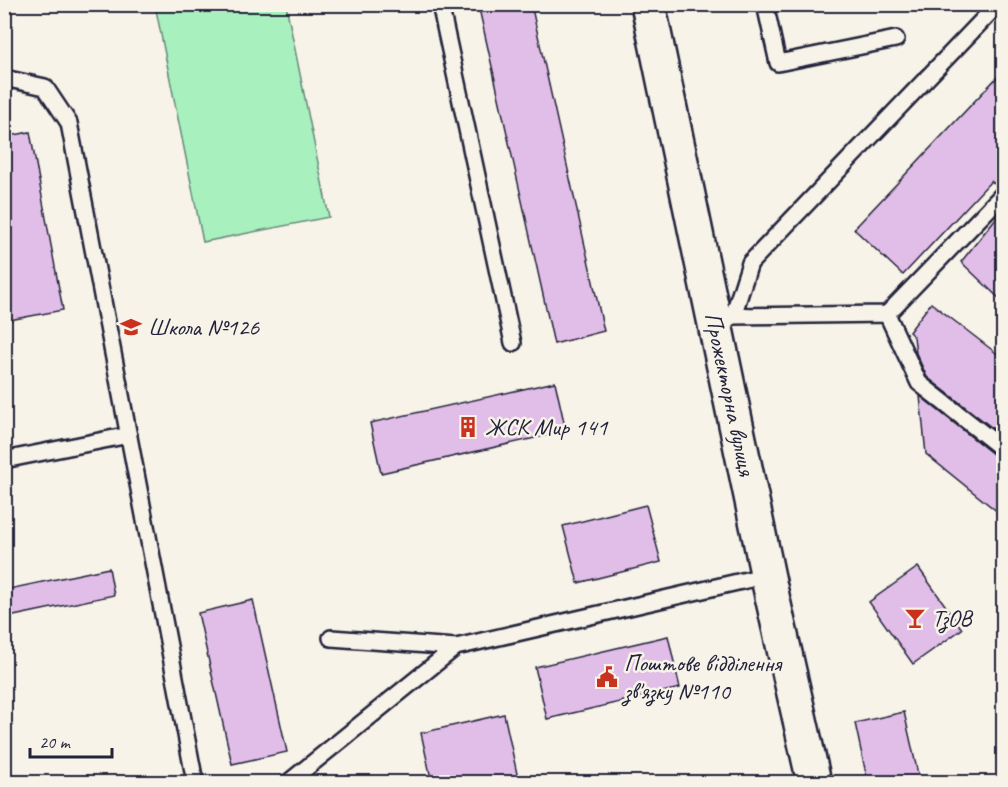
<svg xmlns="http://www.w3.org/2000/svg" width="1008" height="787" viewBox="0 0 1008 787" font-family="Caveat,sans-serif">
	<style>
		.green { fill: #a8f0bd; stroke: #65897c; stroke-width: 1.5 }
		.building { fill: #e1bee8; stroke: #22223b; stroke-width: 1.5 }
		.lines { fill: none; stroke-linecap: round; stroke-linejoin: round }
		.service-casing { stroke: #22223b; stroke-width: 20 }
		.tertiary-casing { stroke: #22223b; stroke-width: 38 }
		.service { stroke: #f7f3e8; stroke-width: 15 }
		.tertiary { stroke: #f7f3e8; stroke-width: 33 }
		.labels { text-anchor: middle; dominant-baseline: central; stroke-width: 5; stroke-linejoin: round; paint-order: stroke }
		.poi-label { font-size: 24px; fill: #22223b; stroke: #f7f3e8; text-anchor: start }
		.street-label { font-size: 24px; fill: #22223b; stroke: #f7f3e8 }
	</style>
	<rect width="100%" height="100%" fill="#f7f3e8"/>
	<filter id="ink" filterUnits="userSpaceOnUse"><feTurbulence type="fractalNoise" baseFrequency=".0167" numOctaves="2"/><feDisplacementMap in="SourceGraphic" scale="12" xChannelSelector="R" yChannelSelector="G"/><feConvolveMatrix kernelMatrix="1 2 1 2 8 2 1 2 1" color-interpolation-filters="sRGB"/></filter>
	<g filter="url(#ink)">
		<!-- green -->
		<path class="green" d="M155,5H286L329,217L203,242Z"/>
		<!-- building -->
		<path class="building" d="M478,4H531L604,331L554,344Z
			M1004,70V184L997,186L991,181L903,275L854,229Z
			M30,132L63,310L4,321V137Z
			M1004,208V303L961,262Z
			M931,303L1004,359V437L927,377L916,353L914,337L909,332Z
			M555,382L566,431L381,473L370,423Z
			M920,396L998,458L1004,460V517L926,454Z
			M646,505L661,562L578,583L563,526Z
			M918,567L962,629L913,664L869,602Z
			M109,568L114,595L4,618V590Z
			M253,600L287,752L232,764L198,613Z
			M668,636L680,688L547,719L535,667Z
			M904,712L920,783H868L855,723Z
			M504,714L519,783H432L421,733Z"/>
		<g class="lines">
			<defs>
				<path id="service" d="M440,4L513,343
					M765,4L778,63L896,39
					M4,78L45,87L69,123L195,782
					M887,314L1004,193
					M733,316L750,263L998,4
					M726,320L733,316L887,314L919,383L1004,450
					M4,460L129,435
					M331,638L456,647
					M289,782L456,647L768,575"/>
				<path id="tertiary" d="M648,4L770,587L814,782"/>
			</defs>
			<!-- service casing -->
			<use href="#service" class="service-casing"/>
			<!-- tertiary casing -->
			<use href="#tertiary" class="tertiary-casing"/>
			<!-- service -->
			<use href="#service" class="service"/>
			<!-- tertiary -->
			<use href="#tertiary" class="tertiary"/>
		</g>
	</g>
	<!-- icons -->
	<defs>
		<symbol id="school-bare" viewBox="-9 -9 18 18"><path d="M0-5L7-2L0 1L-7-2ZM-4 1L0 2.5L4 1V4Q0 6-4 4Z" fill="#c8321e" stroke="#f7f3e8" stroke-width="2.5" paint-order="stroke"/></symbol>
		<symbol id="building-bare" viewBox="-9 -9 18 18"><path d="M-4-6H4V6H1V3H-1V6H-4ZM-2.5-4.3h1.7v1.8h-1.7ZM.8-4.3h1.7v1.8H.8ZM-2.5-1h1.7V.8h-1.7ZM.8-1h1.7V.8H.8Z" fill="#c8321e" stroke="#f7f3e8" stroke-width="2.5" paint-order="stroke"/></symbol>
		<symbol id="bar-bare" viewBox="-9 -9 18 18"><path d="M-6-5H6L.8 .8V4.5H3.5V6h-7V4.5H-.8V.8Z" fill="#c8321e" stroke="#f7f3e8" stroke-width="2.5" paint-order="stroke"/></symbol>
		<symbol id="civic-bare" viewBox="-9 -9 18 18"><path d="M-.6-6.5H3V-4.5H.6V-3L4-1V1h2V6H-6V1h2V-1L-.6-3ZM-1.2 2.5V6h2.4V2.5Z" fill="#c8321e" stroke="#f7f3e8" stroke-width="2.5" paint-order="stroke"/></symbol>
	</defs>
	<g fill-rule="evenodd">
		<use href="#school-bare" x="116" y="312" width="30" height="30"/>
		<use href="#building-bare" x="453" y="412" width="30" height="30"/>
		<use href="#bar-bare" x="900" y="603" width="30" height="30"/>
		<use href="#civic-bare" x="592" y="662" width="30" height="30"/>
	</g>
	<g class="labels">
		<!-- poi labels -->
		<g class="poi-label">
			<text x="148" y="327">Школа №126</text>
			<text x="485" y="427">ЖСК Мир 141</text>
			<text x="932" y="618">ТзОВ</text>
			<text x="624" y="663">Поштове відділення<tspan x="624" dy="28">зв'язку №110</tspan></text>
		</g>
		<!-- street labels -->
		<g class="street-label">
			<text transform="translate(730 394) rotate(78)">Прожекторна вулиця</text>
		</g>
	</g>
	<!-- margin -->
	<rect width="1008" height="787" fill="none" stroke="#f7f3e8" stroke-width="24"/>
	<rect x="12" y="12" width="984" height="763" fill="none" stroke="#22223b" stroke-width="2" filter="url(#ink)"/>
	<!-- scale -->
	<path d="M30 748v9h82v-9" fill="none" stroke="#22223b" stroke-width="3"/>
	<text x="39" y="748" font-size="18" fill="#22223b" stroke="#f7f3e8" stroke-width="4.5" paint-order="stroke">20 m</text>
</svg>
